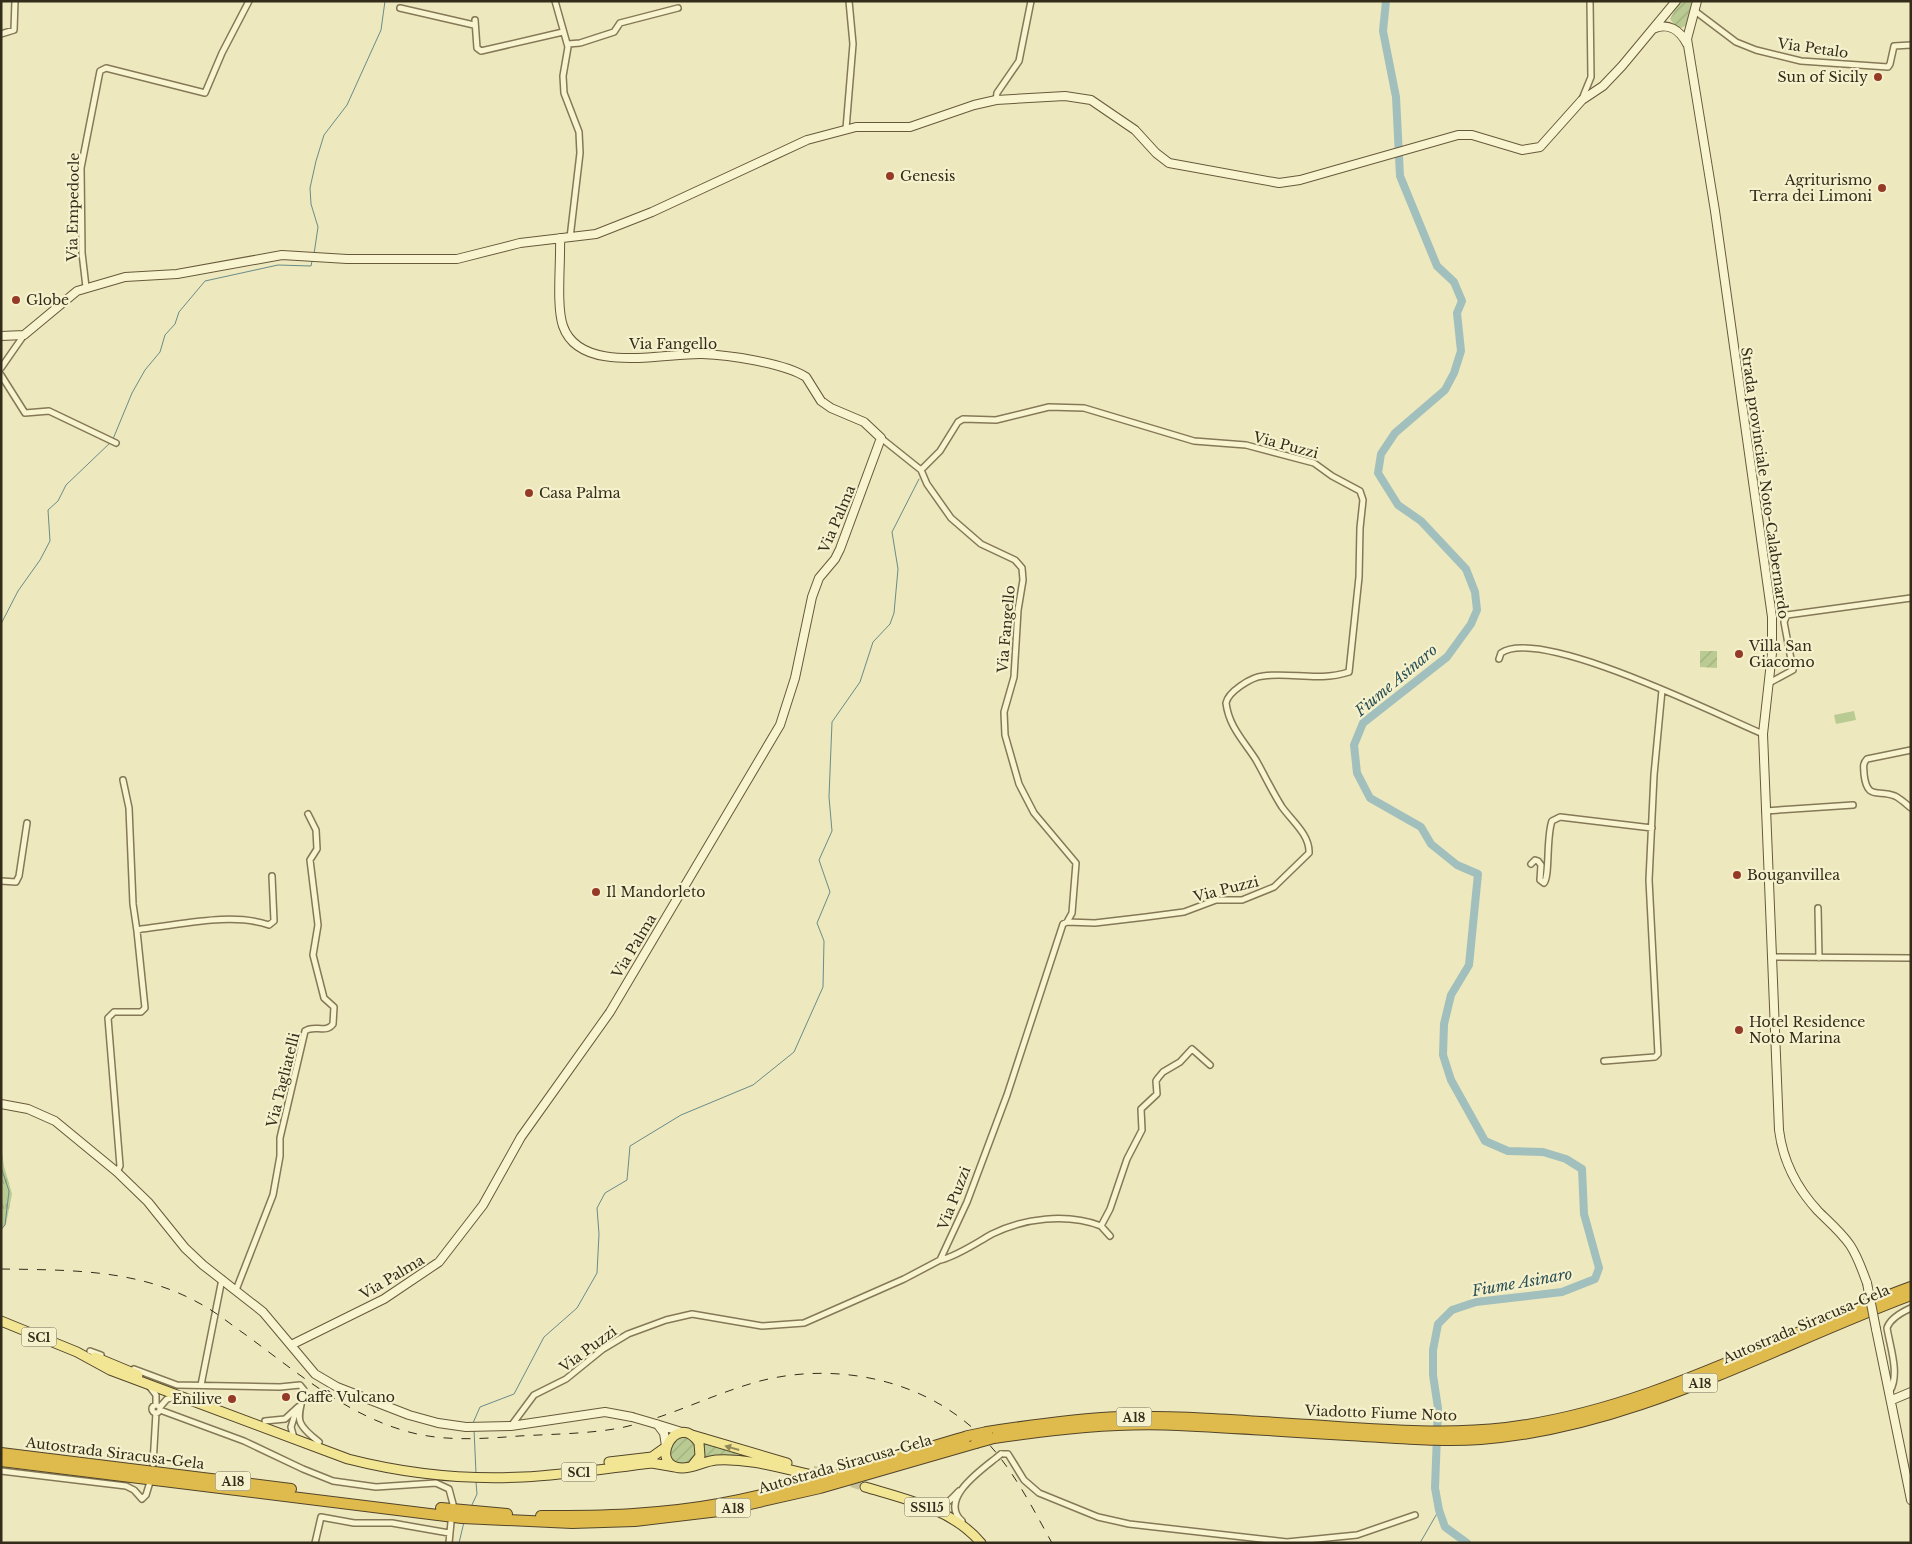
<svg xmlns="http://www.w3.org/2000/svg" width="1912" height="1544" viewBox="0 0 1912 1544" font-family="'Libre Baskerville',serif">
	<style>
		.grass { fill: url(#grass-tufts) }
		.park { fill: #b9cb92 }
		.garden { fill: url(#garden-furrows) }
		.lines { fill: none; stroke-linecap: round; stroke-linejoin: round }
		.stream { stroke: #698c8a; stroke-width: 1 }
		.river { stroke: #a1bfbc; stroke-width: 8 }
		.primary-tunnel { stroke: #c8c29d; stroke-width: 9; stroke-dasharray: 9 4.5; stroke-linecap: butt }
		.street-casing { stroke: #857857; stroke-width: 8 }
		.secondary-casing { stroke: #67593a; stroke-width: 10 }
		.primary-casing { stroke: #52452b; stroke-width: 11 }
		.highway-casing { stroke: #52452b; stroke-width: 12 }
		.street { stroke: #f9f4d0; stroke-width: 5 }
		.secondary { stroke: #f9f4d0; stroke-width: 8 }
		.primary { stroke: #f2e694; stroke-width: 9 }
		.highway { stroke: #dfba4c; stroke-width: 10 }
		.rail { stroke: #342c1b; stroke-width: 1; stroke-dasharray: 9 9; stroke-linecap: butt }
		.street-bridge-casing { stroke: #857857; stroke-width: 8; stroke-linecap: butt }
		.secondary-bridge-casing { stroke: #67593a; stroke-width: 10; stroke-linecap: butt }
		.highway-bridge-casing { stroke: #52452b; stroke-width: 12; stroke-linecap: butt }
		.street-bridge { stroke: #f9f4d0; stroke-width: 5 }
		.secondary-bridge { stroke: #f9f4d0; stroke-width: 8 }
		.highway-bridge { stroke: #dfba4c; stroke-width: 10 }
		.oneway { fill: #938958 }
		.poi-dot { fill: #943a27; stroke: #f5f1cd; stroke-width: 2 }
		.labels { text-anchor: middle; dominant-baseline: central; stroke-width: 4.5; stroke-linejoin: round; paint-order: stroke }
		.shield { fill: #f5f1cd; stroke: #6e6750; stroke-width: 1 }
		.shield-label { font-size: 12px; font-weight: bold; fill: #342c1b }
		.street-label { font-size: 14px; fill: #342c1b; stroke: #f5f1cd }
		.poi-label { font-size: 14px; fill: #342c1b; stroke: #f5f1cd; text-anchor: start }
		.water-label { font-size: 15px; font-style: italic; fill: #2a4f54; stroke: #f5f1cd }
	</style>
	<defs>
		<pattern id="grass-tufts" width="24" height="20" patternUnits="userSpaceOnUse" patternTransform="scale(1.25)"><rect width="24" height="20" fill="#b9cb92"/><path d="M3 7l-1-3M5 7V3M7 7l1-3M15 17l-1-3M17 17v-4M19 17l1-3" fill="none" stroke="#a0ae7d"/></pattern>
		<pattern id="garden-furrows" width="10" height="10" patternUnits="userSpaceOnUse" patternTransform="scale(1.25)"><rect width="10" height="10" fill="#b9cb92"/><path d="M-1 1l2-2M0 10L10 0M9 11l2-2" fill="none" stroke="#a0ae7d"/></pattern>
	</defs>
	<rect width="100%" height="100%" fill="#ede8bd"/>
	<!-- grass -->
	<path class="grass" d="M1,1146L4,1166L12,1194L6,1224L1,1232Z"/>
	<!-- park -->
	<path class="park" d="M1854,711L1856,720L1836,724L1834,715Z"/>
	<!-- garden -->
	<path class="garden" d="M1680,1H1694L1687,25L1681,28L1676,27L1670,19Z
		M1700,651H1717V668L1700,667Z
		M669 1451a14 14 0 1 1 28 0a14 14 0 1 1-28 0Z
		M700,1441L743,1454L744,1456L701,1460Z"/>
	<g class="lines">
		<!-- stream -->
		<path class="stream" d="M314,254L318,227L311,204L310,188L316,161L324,135L347,105L381,30L385,1
			M113,439L132,393L145,370L160,352L165,335L175,324L179,312L205,281L278,265L311,266L312,261
			M1,624L18,591L40,560L50,541L48,510L58,501L66,485L111,442
			M1,1167L9,1191L5,1225L1,1229
			M473,1423L480,1407L514,1394L544,1337L577,1308L597,1273L599,1234L597,1208L605,1193L627,1180L630,1146L681,1115L753,1085L794,1052L823,987L824,941L817,923L830,892L819,860L832,831L829,797L832,722L860,682L873,642L890,624L894,613L898,569L892,532L919,479
			M474,1429L476,1473
			M471,1507L477,1494L476,1482
			M459,1543L464,1522
			M1420,1543L1439,1510"/>
		<!-- river -->
		<path class="river" d="M1386,1L1383,31L1396,97L1400,176L1437,266L1454,282L1462,301L1457,313L1461,351L1454,373L1445,390L1395,433L1381,454L1378,473L1398,505L1421,521L1466,569L1475,592L1477,610L1471,624L1447,657L1363,723L1354,745L1357,773L1370,798L1421,827L1431,844L1457,865L1478,874L1469,965L1451,995L1444,1024L1443,1055L1451,1080L1485,1141L1508,1151L1543,1152L1566,1159L1582,1169L1584,1214L1599,1268L1595,1279L1562,1292L1476,1302L1452,1310L1438,1324L1433,1350V1375L1438,1408L1435,1488L1439,1510L1445,1527L1467,1543"/>
		<!-- primary-tunnel -->
		<path class="primary-tunnel" d="M813,1470L865,1487"/>
		<defs>
			<path id="street" d="M555,1L568,47L563,76L564,93L579,132L580,153L570,238
				M400,8L474,25
				M1695,11L1736,42L1756,50L1801,61L1888,67L1890,64L1894,46L1911,45
				M475,20L477,48L481,51L563,32
				M1,34L14,30L15,1
				M568,44L580,43L614,32L620,23L678,8
				M1582,99L1591,77L1590,1
				M996,100L997,93L1019,61L1031,1
				M846,129L853,44L849,1
				M86,287L82,253L81,168L100,71L106,68L205,93L222,53L249,1
				M1,368L24,335
				M1,375L25,413L49,411L116,443
				M881,438L921,470L927,484L951,518L981,544L1015,560L1022,568L1023,580L1018,610L1014,677L1004,712L1005,735L1019,784L1034,813L1076,863L1072,913L1067,922
				M1499,659L1501,653C1540,626 1718,715 1763,734
				M1769,683L1793,670L1784,622L1787,615L1911,598
				M1911,750L1867,759C1862,764 1864,768 1864,774C1867,801 1878,789 1895,796C1901,799 1906,804 1911,808
				M123,780L129,808L133,904L137,931
				M1765,811L1853,805
				M1531,864L1535,860L1538,861L1541,865L1540,880L1544,883C1550,876 1546,837 1552,821L1560,817L1652,828
				M1,881L16,882L19,876L27,823
				M1818,908L1819,958
				M1771,957L1911,958
				M1604,1061L1655,1057L1658,1054L1649,880L1654,775L1662,690
				M117,1172L120,1166L108,1018L114,1012H141L145,1008L137,931L141,929C180,925 232,912 269,925L274,921L272,876
				M1101,1226L1110,1236
				M941,1260C959,1255 976,1243 992,1234C1024,1218 1067,1213 1101,1226L1110,1209L1127,1159L1142,1130L1141,1109L1157,1094L1156,1081L1158,1078L1163,1072L1180,1062L1192,1049L1210,1065
				M236,1290L273,1195L280,1156V1138L305,1031C314,1024 326,1034 333,1024L334,1007L324,998L313,955L318,925L310,860L317,849L316,830L308,814
				M90,1351L101,1355
				M134,1369L177,1385L280,1387L300,1385L304,1390C299,1419 292,1421 319,1442
				M201,1385L222,1279
				M149,1386L156,1395V1405
				M1890,1391C1900,1374 1890,1347 1887,1328C1890,1319 1902,1312 1911,1308
				M152 1409a4 4 0 1 1 8 0a4 4 0 1 1-8 0Z
				M160,1407L167,1399L177,1397
				M160,1410L244,1441L303,1469L333,1481L376,1487L436,1483L449,1489L453,1504
				M265,1421L285,1419L298,1407
				M511,1426L534,1395L566,1379L603,1349L628,1334L666,1320L692,1314L762,1326L804,1323L904,1279L940,1260L967,1202L1007,1095L1063,924L1067,922L1095,923L1146,917L1184,912L1216,900H1242L1274,887L1309,853C1310,835 1292,821 1282,807C1273,793 1265,776 1256,760C1244,741 1229,727 1226,703C1228,692 1251,677 1263,676C1293,672 1317,682 1349,672L1359,577L1360,528L1363,500L1360,491L1332,476L1314,463L1246,445L1194,441L1084,408L1049,407L996,420L963,419L958,422L940,451L921,470
				M294,1438L291,1427L296,1411
				M1001,1454H1008L1024,1480L1039,1493L1098,1517L1129,1524L1287,1542L1357,1535L1415,1515
				M153,1464L156,1413
				M1,1471L126,1486L134,1490L142,1499L146,1495L150,1482
				M931,1505C944,1509 951,1499 959,1491
				M962,1521C938,1500 981,1470 996,1458
				M315,1543L321,1517L354,1523H392L449,1533
				M449,1543L451,1522"/>
			<path id="secondary" d="M1697,1L1687,39L1715,211L1772,617V653L1763,734L1779,1130C1783,1162 1796,1187 1818,1211C1829,1222 1841,1232 1850,1245C1858,1257 1862,1270 1867,1283
				M1653,29C1668,22 1680,30 1687,44
				M1,336L24,335L77,291L125,277L177,274L282,255L347,259H457L520,243L596,234L652,212L807,140L856,127H910L974,105L996,100L1065,96L1091,100L1135,130L1156,153L1169,163L1279,183L1300,180L1458,135H1472L1522,150L1540,147L1582,100L1603,86L1622,66L1676,1
				M1,1104L28,1109L55,1121L117,1172L148,1202L185,1248L203,1265L263,1312L315,1374L337,1387L409,1415L438,1423L466,1427L511,1426L605,1412L632,1417
				M1876,1329L1911,1500
				M291,1345L384,1299L439,1262L483,1205L521,1137L610,1012L780,725L795,678L812,597L819,578L835,559L840,549L881,438L864,422L831,408L821,401L806,377C784,363 729,355 702,354C663,353 580,375 563,326C556,306 561,262 560,238
				M1892,1400L1911,1392
				M656,1424L685,1433
				M658,1425L664,1433L666,1446"/>
			<path id="primary" d="M1,1321L77,1352L110,1370L348,1459C403,1473 465,1480 523,1477C566,1475 609,1468 652,1463L675,1467
				M95,1357L138,1375
				M692,1435L787,1463
				M609,1462L652,1457L666,1447
				M692,1466L700,1456L699,1443C676,1409 647,1467 682,1468C693,1468 705,1461 716,1460C749,1458 780,1468 812,1475
				M865,1487C905,1499 953,1509 981,1543"/>
			<path id="highway" d="M987,1432C1032,1425 1075,1419 1120,1417C1177,1416 1235,1420 1292,1424C1363,1428 1435,1436 1506,1428C1651,1410 1776,1336 1911,1287
				M994,1438C1055,1429 1116,1422 1178,1425C1240,1428 1301,1432 1363,1436C1402,1438 1442,1442 1481,1439C1635,1427 1769,1348 1911,1295
				M1,1453L291,1489
				M1,1461L462,1518L572,1523L635,1521L719,1511L820,1488L976,1443
				M441,1508L507,1514
				M541,1516C600,1516 660,1515 719,1504C804,1488 885,1460 968,1436"/>
		</defs>
		<!-- street casing -->
		<use href="#street" class="street-casing"/>
		<!-- secondary casing -->
		<use href="#secondary" class="secondary-casing"/>
		<!-- primary casing -->
		<use href="#primary" class="primary-casing"/>
		<!-- highway casing -->
		<use href="#highway" class="highway-casing"/>
		<!-- street -->
		<use href="#street" class="street"/>
		<!-- secondary -->
		<use href="#secondary" class="secondary"/>
		<!-- primary -->
		<use href="#primary" class="primary"/>
		<!-- highway -->
		<use href="#highway" class="highway"/>
		<!-- rail -->
		<path class="rail" d="M1,1269C68,1270 137,1269 197,1302C215,1311 230,1324 246,1335C295,1371 343,1412 402,1430C440,1442 480,1439 519,1436C553,1434 587,1434 620,1428C668,1418 712,1394 760,1381C838,1361 928,1380 984,1439C1013,1469 1032,1507 1052,1543"/>
		<defs>
			<path id="street-bridge" d="M996,1458L1001,1454"/>
			<path id="secondary-bridge" d="M1867,1283L1876,1329
				M632,1417L656,1424"/>
			<path id="highway-bridge" d="M968,1436L987,1432
				M976,1443L994,1438"/>
		</defs>
		<!-- street-bridge casing -->
		<use href="#street-bridge" class="street-bridge-casing"/>
		<!-- secondary-bridge casing -->
		<use href="#secondary-bridge" class="secondary-bridge-casing"/>
		<!-- highway-bridge casing -->
		<use href="#highway-bridge" class="highway-bridge-casing"/>
		<!-- street-bridge -->
		<use href="#street-bridge" class="street-bridge"/>
		<!-- secondary-bridge -->
		<use href="#secondary-bridge" class="secondary-bridge"/>
		<!-- highway-bridge -->
		<use href="#highway-bridge" class="highway-bridge"/>
	</g>
	<!-- one-way arrows -->
	<defs><path id="oneway-solid" d="M-6-.8H1V-3.2L6.5 0L1 3.2V.8H-6Z" transform="scale(1.25)"/></defs>
	<use class="oneway" href="#oneway-solid" transform="translate(732 1448) rotate(-164)"/>
	<!-- markers -->
	<g class="poi-dot">
		<circle cx="1878" cy="77" r="5"/>
		<circle cx="890" cy="176" r="5"/>
		<circle cx="1882" cy="188" r="5"/>
		<circle cx="16" cy="300" r="5"/>
		<circle cx="529" cy="493" r="5"/>
		<circle cx="1739" cy="654" r="5"/>
		<circle cx="1737" cy="875" r="5"/>
		<circle cx="596" cy="892" r="5"/>
		<circle cx="1739" cy="1030" r="5"/>
		<circle cx="286" cy="1397" r="5"/>
		<circle cx="232" cy="1399" r="5"/>
	</g>
	<g class="labels">
		<!-- shield labels -->
		<g class="shield">
			<rect x="21.5" y="1327.5" width="35" height="19" rx="4"/>
			<rect x="1682.5" y="1373.5" width="35" height="19" rx="4"/>
			<rect x="1116.5" y="1407.5" width="35" height="19" rx="4"/>
			<rect x="561.5" y="1462.5" width="35" height="19" rx="4"/>
			<rect x="215.5" y="1471.5" width="35" height="19" rx="4"/>
			<rect x="904.5" y="1497.5" width="45" height="19" rx="4"/>
			<rect x="715.5" y="1498.5" width="35" height="19" rx="4"/>
		</g>
		<g class="shield-label">
			<text x="39" y="1337">SC1</text>
			<text x="1700" y="1383">A18</text>
			<text x="1134" y="1417">A18</text>
			<text x="579" y="1472">SC1</text>
			<text x="233" y="1481">A18</text>
			<text x="927" y="1507">SS115</text>
			<text x="733" y="1508">A18</text>
		</g>
		<!-- street labels -->
		<g class="street-label">
			<text transform="translate(1813 48) rotate(8)">Via Petalo</text>
			<text transform="translate(73 207) rotate(-89)">Via Empedocle</text>
			<text x="673" y="344">Via Fangello</text>
			<text transform="translate(1286 445) rotate(15)">Via Puzzi</text>
			<text transform="translate(1765 483) rotate(82)">Strada provinciale Noto-Calabernardo</text>
			<text transform="translate(837 519) rotate(-67)">Via Palma</text>
			<text transform="translate(1006 629) rotate(-85)">Via Fangello</text>
			<text transform="translate(1226 889) rotate(-14)">Via Puzzi</text>
			<text transform="translate(634 946) rotate(-59)">Via Palma</text>
			<text transform="translate(283 1080) rotate(-76)">Via Tagliatelli</text>
			<text transform="translate(954 1198) rotate(-69)">Via Puzzi</text>
			<text transform="translate(392 1277) rotate(-31)">Via Palma</text>
			<text transform="translate(1806 1324) rotate(-23)">Autostrada Siracusa-Gela</text>
			<text transform="translate(588 1349) rotate(-36)">Via Puzzi</text>
			<text transform="translate(1381 1413) rotate(2)">Viadotto Fiume Noto</text>
			<text transform="translate(115 1453) rotate(7)">Autostrada Siracusa-Gela</text>
			<text transform="translate(845 1464) rotate(-16)">Autostrada Siracusa-Gela</text>
		</g>
		<!-- poi labels -->
		<g class="poi-label">
			<text x="1868" y="77" text-anchor="end">Sun of Sicily</text>
			<text x="900" y="176">Genesis</text>
			<text x="1872" y="180" text-anchor="end">Agriturismo<tspan x="1872" dy="16">Terra dei Limoni</tspan></text>
			<text x="26" y="300">Globe</text>
			<text x="539" y="493">Casa Palma</text>
			<text x="1749" y="646">Villa San<tspan x="1749" dy="16">Giacomo</tspan></text>
			<text x="1747" y="875">Bouganvillea</text>
			<text x="606" y="892">Il Mandorleto</text>
			<text x="1749" y="1022">Hotel Residence<tspan x="1749" dy="16">Noto Marina</tspan></text>
			<text x="296" y="1397">Caffè Vulcano</text>
			<text x="222" y="1399" text-anchor="end">Enilive</text>
		</g>
		<!-- water labels -->
		<g class="water-label">
			<text transform="translate(1396 680) rotate(-40)">Fiume Asinaro</text>
			<text transform="translate(1522 1282) rotate(-10)">Fiume Asinaro</text>
		</g>
	</g>
	<!-- border -->
	<rect width="1912" height="1544" fill="none" stroke="#342c1b" stroke-width="5"/>
</svg>
